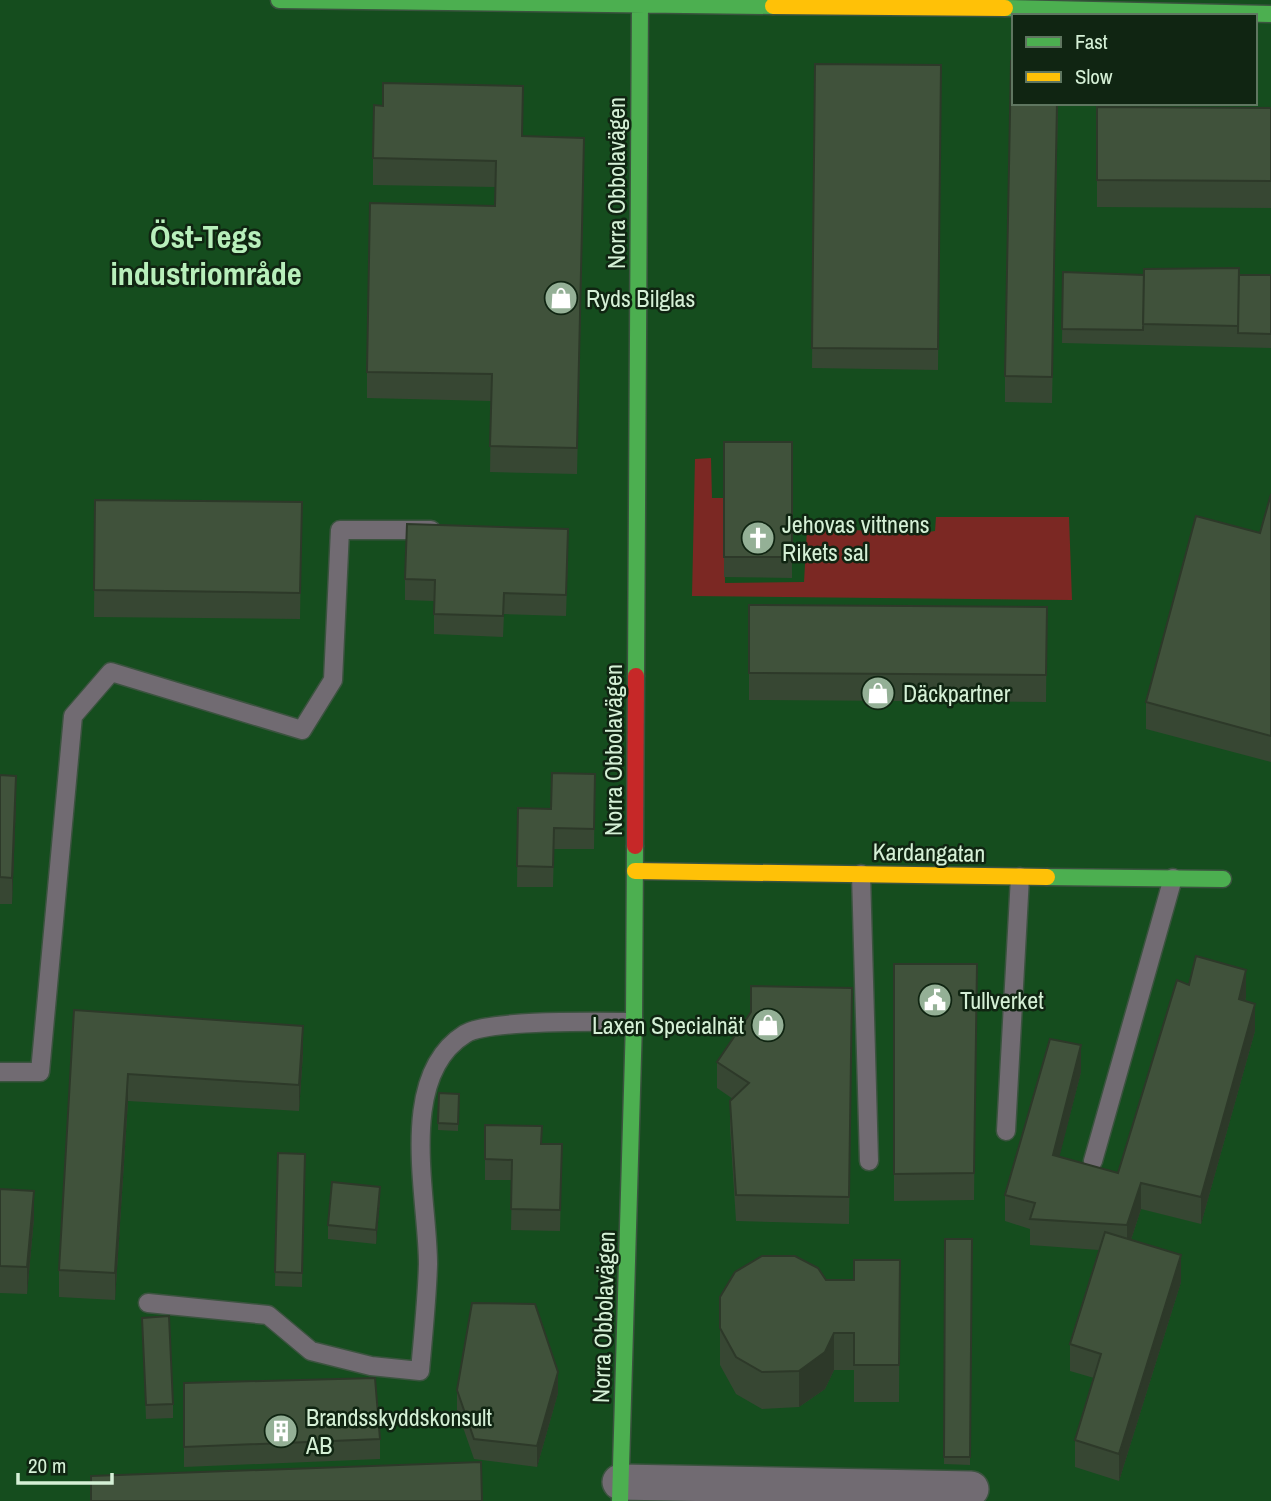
<svg xmlns="http://www.w3.org/2000/svg" width="1271" height="1501" viewBox="0 0 1271 1501" font-family="'Archivo Narrow',sans-serif">
	<style>
		.built { fill: #154d1e; fill-rule: evenodd }
		.green { fill: #7b2823 }
		.lines { fill: none; stroke-linecap: round; stroke-linejoin: round }
		.lane-casing { stroke: #3b533f; stroke-width: 21 }
		.street-casing { stroke: #3b533f; stroke-width: 38 }
		.fast-casing { stroke: #3b533f; stroke-width: 19 }
		.slow-casing { stroke: #3b533f; stroke-width: 19 }
		.jam-casing { stroke: #3b533f; stroke-width: 19 }
		.lane { stroke: #716b72; stroke-width: 18 }
		.street { stroke: #716b72; stroke-width: 35 }
		.fast { stroke: #4caf50; stroke-width: 16 }
		.slow { stroke: #ffc107; stroke-width: 16 }
		.jam { stroke: #c62828; stroke-width: 16 }
		.wall { fill: #374733 }
		.shaded-wall { fill: #2d3929 }
		.building { fill: #40523b; stroke: #2d3929; stroke-width: 2 }
		.labels { text-anchor: middle; dominant-baseline: central; stroke-width: 5; stroke-linejoin: round; paint-order: stroke }
		.street-label { font-size: 24px; fill: #d5f0d6; stroke: #102512 }
		.poi-label { font-size: 24px; fill: #d5f0d6; stroke: #102512; text-anchor: start }
		.district-label { font-size: 32px; font-weight: bold; fill: #b8efbb; stroke: #102512 }
	</style>
	<rect width="100%" height="100%" fill="#1b3820"/>
	<!-- built -->
	<path class="built" d="M0,0H1271V1501H0ZM1014,16H1255V103H1014Z"/>
	<!-- green -->
	<path class="green" d="M711,458L712,498H724L725,583L804,582L807,529L928,532L935,531L936,517H1069L1072,600L692,596L695,459Z"/>
	<g class="lines">
		<defs>
			<path id="lane" d="M861,874L869,1161
				M0,1072H40L73,716L111,672L302,730L333,680L340,530H431
				M1006,1131L1020,877
				M1093,1161L1173,878
				M148,1303L268,1315L311,1351L371,1366L420,1371C423,1336 427,1300 428,1264C428,1197 396,1077 465,1034C489,1019 601,1022 634,1022"/>
			<path id="street" d="M620,1482L971,1489"/>
			<path id="fast" d="M279,0L773,6
				M1005,8L1271,14
				M636,676L640,0
				M1047,877L1223,879
				M620,1501L634,1022L635,846"/>
			<path id="slow" d="M773,6L1005,8
				M635,871L1047,877"/>
			<path id="jam" d="M635,846L636,676"/>
		</defs>
		<!-- lane casing -->
		<use href="#lane" class="lane-casing"/>
		<!-- street casing -->
		<use href="#street" class="street-casing"/>
		<!-- fast casing -->
		<use href="#fast" class="fast-casing"/>
		<!-- slow casing -->
		<use href="#slow" class="slow-casing"/>
		<!-- jam casing -->
		<use href="#jam" class="jam-casing"/>
		<!-- lane -->
		<use href="#lane" class="lane"/>
		<!-- street -->
		<use href="#street" class="street"/>
		<!-- fast -->
		<use href="#fast" class="fast"/>
		<!-- slow -->
		<use href="#slow" class="slow"/>
		<!-- jam -->
		<use href="#jam" class="jam"/>
	</g>
	<!-- wall -->
	<path class="wall" d="M815,64L941,65L938,370L812,368Z
		M1058,103L1052,403L1005,402V376Z
		M1097,107L1271,108V208L1097,207Z
		M523,136L584,164L577,474L490,472L491,401L367,398V372L495,206V187L373,185V158Z
		M1063,272L1144,275H1271V348L1062,343Z
		M724,442H792V578L724,577Z
		M1271,494V762L1146,729V702L1260,533Z
		M95,500L302,502L300,619L94,617Z
		M568,550L566,616L504,614L503,637L434,634V601L405,600V579Z
		M749,605L1047,607L1046,702L749,700Z
		M595,774L594,849H554L553,887H517L518,808L551,809Z
		M0,775L16,803L12,904H0Z
		M894,964H977L974,1200L894,1201Z
		M852,988L849,1224L736,1221L730,1128V1101L733,1099L717,1088V1062Z
		M1246,997L1245,1001L1255,1031L1201,1224L1141,1209L1131,1240L1181,1282L1119,1481L1075,1467V1440L1094,1378L1070,1371V1344L1099,1250L1030,1245V1229L1005,1221V1195L1081,1072L1059,1157L1118,1173Z
		M74,1010L303,1053L299,1111L128,1101L115,1300L59,1297V1270Z
		M439,1093L459,1094L458,1131L438,1130Z
		M485,1125L542,1144H562L560,1231L511,1230L512,1180H485Z
		M278,1153L305,1154L302,1287L275,1286Z
		M0,1189L34,1218L27,1294L0,1293Z
		M380,1201L376,1244L328,1239V1225Z
		M945,1239H972L970,1465L944,1464Z
		M900,1260L899,1402H854V1370H834L825,1389L799,1407L762,1409L736,1394L720,1365V1297L826,1280H854Z
		M142,1318L173,1404V1418L146,1419Z
		M184,1383L380,1439V1459L184,1467Z
		M457,1390L558,1393L537,1467L474,1459L457,1410Z"/>
	<!-- shaded-wall -->
	<path class="shaded-wall" d="M16,776V803L12,904V878Z
		M1246,970V997L1239,1025V999Z
		M1255,1004V1031L1201,1224V1197Z
		M303,1026V1053L299,1111V1085Z
		M1081,1045V1072L1053,1182V1155Z
		M128,1074V1101L115,1300V1273Z
		M1141,1183V1209L1127,1252V1225Z
		M380,1187V1201L376,1244V1230Z
		M34,1191V1218L27,1294V1267Z
		M1181,1255V1282L1119,1481V1454Z
		M834,1333V1370L825,1389L799,1407V1371Z
		M558,1372V1393L537,1467V1446Z"/>
	<!-- building -->
	<path class="building" d="M1011,61H1014V103H1057L1052,377L1005,376Z
		M815,64L941,65L938,349L812,348Z
		M383,83L523,86L522,136L584,138L577,448L490,446L492,374L367,372L370,203L495,206L496,161L373,158L374,105L383,106Z
		M1097,107L1271,108V181L1097,180Z
		M1239,268L1238,326L1143,324L1144,269Z
		M1063,272L1144,275L1143,330L1062,329Z
		M1239,275H1271V334L1238,333Z
		M724,442H792V557H724Z
		M1271,494V736L1146,702L1196,516L1260,533Z
		M95,500L302,502L300,593L94,590Z
		M407,524L568,529L566,595L504,593L503,616L434,614L435,580L405,579Z
		M749,605L1047,607L1046,675L749,673Z
		M552,773L595,774L594,829L554,828L553,867L517,866L518,808L551,809Z
		M0,775L16,776L12,878L0,877Z
		M1196,956L1246,970L1239,999L1255,1004L1201,1197L1141,1183L1127,1225L1030,1219L1035,1203L1005,1195L1050,1039L1081,1045L1053,1155L1118,1173L1177,980L1189,985Z
		M894,964H977L974,1173L894,1174Z
		M751,986L852,988L849,1197L736,1195L730,1101L749,1083L717,1062L751,1012Z
		M74,1010L303,1026L299,1085L128,1074L115,1273L59,1270Z
		M439,1093L459,1094L458,1124L438,1123Z
		M485,1125L542,1126L541,1144H562L560,1210L511,1209L512,1160L485,1159Z
		M278,1153L305,1154L302,1273L275,1272Z
		M332,1182L380,1187L376,1230L328,1225Z
		M0,1189L34,1191L27,1267L0,1266Z
		M1105,1232L1181,1255L1119,1454L1075,1440L1101,1354L1070,1344Z
		M945,1239H972L970,1457H944Z
		M762,1256H795L818,1268L826,1280H854V1260H900L899,1365H854V1333H834L825,1352L799,1371L762,1372L736,1357L720,1328V1297L735,1272Z
		M472,1303L535,1304L558,1372L537,1446L474,1439L457,1390Z
		M169,1316L173,1404L146,1405L142,1318Z
		M375,1378L380,1439L184,1447V1383Z
		M481,1462L482,1501H91V1476Z"/>
	<!-- icons -->
	<defs>
		<symbol id="shop-disc" viewBox="-11 -11 22 22"><circle r="9.5" fill="#94b096" stroke="#102512"/><path d="M-5-2.5h2.3a2.7 3.5 0 0 1 5.4 0H5L5.5 6h-11ZM-1.5-2.5h3a1.5 2.3 0 0 0-3 0Z" fill="#fff"/></symbol>
		<symbol id="church-disc" viewBox="-11 -11 22 22"><circle r="9.5" fill="#94b096" stroke="#102512"/><path d="M-1.2-6h2.4v3.5h3.3v2.4h-3.3V6h-2.4V-.1h-3.3v-2.4h3.3Z" fill="#fff"/></symbol>
		<symbol id="civic-disc" viewBox="-11 -11 22 22"><circle r="9.5" fill="#94b096" stroke="#102512"/><path d="M-.6-6.5H3V-4.5H.6V-3L4-1V1h2V6H-6V1h2V-1L-.6-3ZM-1.2 2.5V6h2.4V2.5Z" fill="#fff"/></symbol>
		<symbol id="building-disc" viewBox="-11 -11 22 22"><circle r="9.5" fill="#94b096" stroke="#102512"/><path d="M-4-6H4V6H1V3H-1V6H-4ZM-2.5-4.3h1.7v1.8h-1.7ZM.8-4.3h1.7v1.8H.8ZM-2.5-1h1.7V.8h-1.7ZM.8-1h1.7V.8H.8Z" fill="#fff"/></symbol>
	</defs>
	<g fill-rule="evenodd">
		<use href="#shop-disc" x="542" y="279" width="38" height="38"/>
		<use href="#church-disc" x="739" y="519" width="38" height="38"/>
		<use href="#shop-disc" x="859" y="674" width="38" height="38"/>
		<use href="#civic-disc" x="916" y="981" width="38" height="38"/>
		<use href="#shop-disc" x="749" y="1006" width="38" height="38"/>
		<use href="#building-disc" x="262" y="1412" width="38" height="38"/>
	</g>
	<g class="labels">
		<!-- street labels -->
		<g class="street-label">
			<text transform="translate(616 183) rotate(-90)">Norra Obbolavägen</text>
			<text transform="translate(613 750) rotate(-90)">Norra Obbolavägen</text>
			<text transform="translate(929 852) rotate(1)">Kardangatan</text>
			<text transform="translate(603 1317) rotate(-88)">Norra Obbolavägen</text>
		</g>
		<!-- poi labels -->
		<g class="poi-label">
			<text x="586" y="298">Ryds Bilglas</text>
			<text x="782" y="524">Jehovas vittnens<tspan x="782" dy="28">Rikets sal</tspan></text>
			<text x="903" y="693">Däckpartner</text>
			<text x="960" y="1000">Tullverket</text>
			<text x="744" y="1025" text-anchor="end">Laxen Specialnät</text>
			<text x="306" y="1417">Brandsskyddskonsult<tspan x="306" dy="28">AB</tspan></text>
		</g>
		<!-- district labels -->
		<g class="district-label">
			<text x="206" y="236">Öst-Tegs<tspan x="206" dy="37">industriområde</tspan></text>
		</g>
	</g>
	<!-- legend -->
	<rect x="1012" y="14" width="245" height="91" fill="#102512" stroke="#5f7660" stroke-width="2"/>
	<rect x="1026" y="37" width="35" height="10" fill="#4caf50" stroke="#5f7660" stroke-width="2"/>
	<text x="1075" y="49" font-size="21" fill="#d5f0d6">Fast</text>
	<rect x="1026" y="72" width="35" height="10" fill="#ffc107" stroke="#5f7660" stroke-width="2"/>
	<text x="1075" y="84" font-size="21" fill="#d5f0d6">Slow</text>
	<!-- scale -->
	<path d="M18 1473v10h94v-10" fill="none" stroke="#d5f0d6" stroke-width="3.5"/>
	<text x="28" y="1473" font-size="21" fill="#d5f0d6" stroke="#102512" stroke-width="5" paint-order="stroke">20 m</text>
</svg>
